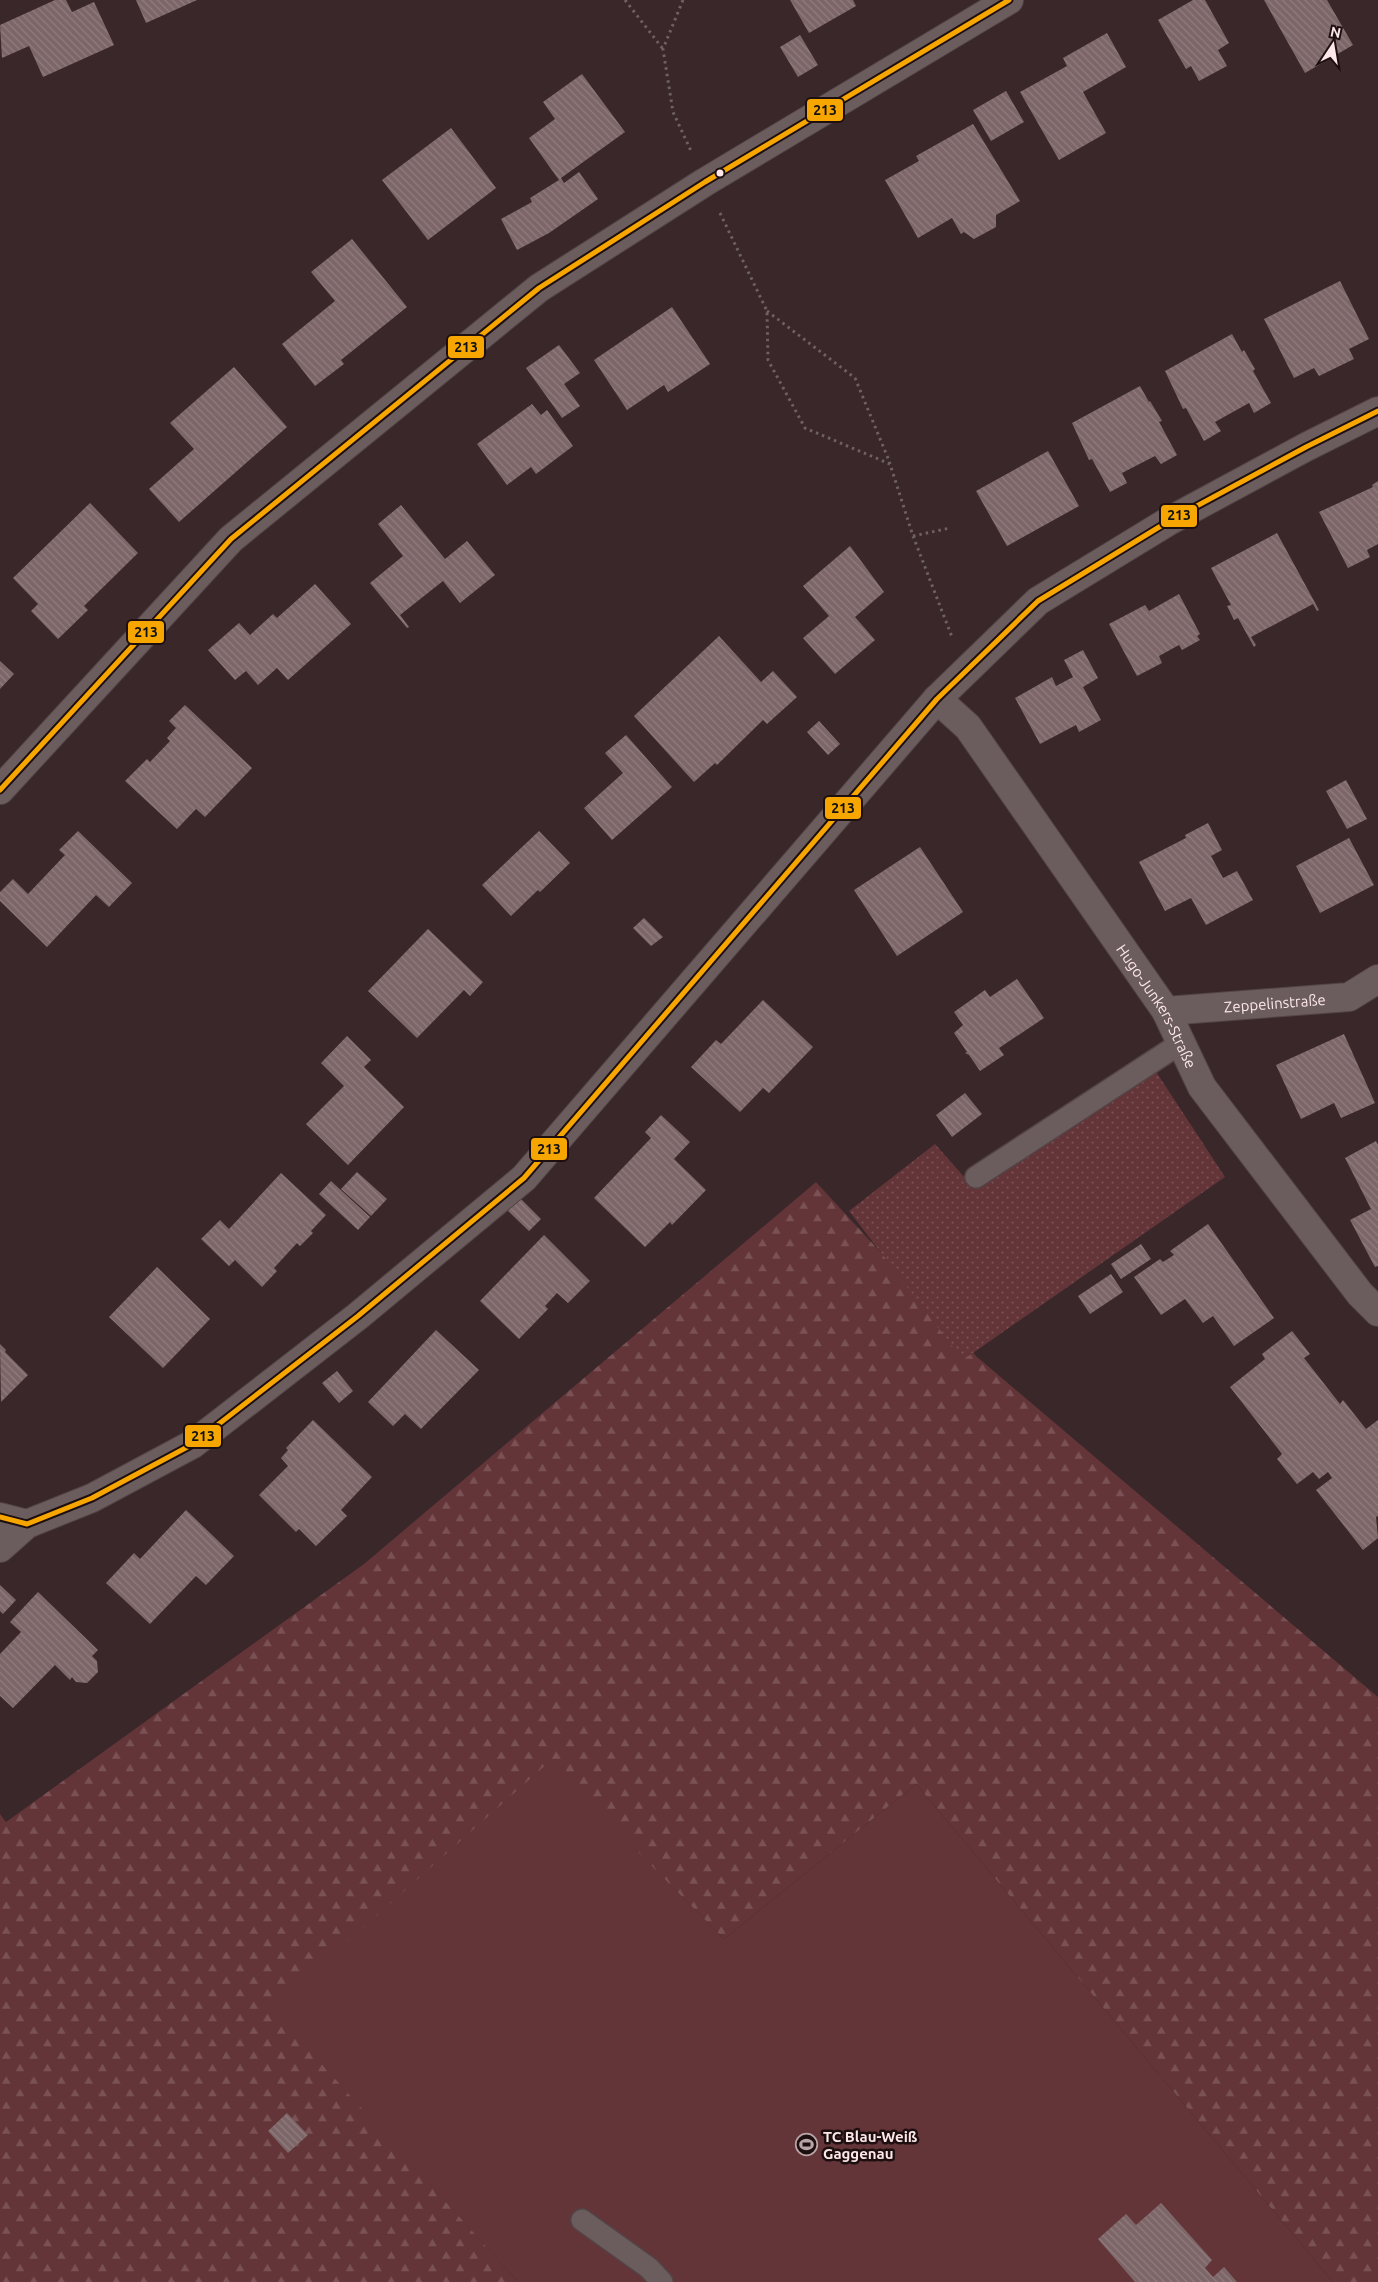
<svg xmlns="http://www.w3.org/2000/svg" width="1378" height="2282" viewBox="0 0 1378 2282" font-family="Ubuntu,sans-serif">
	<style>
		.grass { fill: #633438 }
		.forest { fill: url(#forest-firs) }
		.park { fill: url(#park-dots) }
		.building { fill: url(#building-back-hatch) }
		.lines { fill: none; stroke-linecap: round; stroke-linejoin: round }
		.service-casing { stroke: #544446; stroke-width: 24 }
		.minor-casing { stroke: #544446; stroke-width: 30 }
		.path { stroke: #6e6162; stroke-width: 3; stroke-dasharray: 2.5 4; stroke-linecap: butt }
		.service { stroke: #6b5d5e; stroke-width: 21 }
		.minor { stroke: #6b5d5e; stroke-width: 28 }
		.bus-1-casing { stroke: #1d0f10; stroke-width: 9 }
		.bus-1 { stroke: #f7a600; stroke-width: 5 }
		.bus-dot { fill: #fee7e8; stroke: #1d0f10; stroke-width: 2 }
		.labels { text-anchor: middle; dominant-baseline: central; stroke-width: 5; stroke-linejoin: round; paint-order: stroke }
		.street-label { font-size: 15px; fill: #fee7e8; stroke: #1d0f10 }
		.poi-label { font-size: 15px; font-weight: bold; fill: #fee7e8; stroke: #1d0f10; text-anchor: start }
		.line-badge { stroke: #1d0f10; stroke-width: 2 }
		.pale-badge-label { font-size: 14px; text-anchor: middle; font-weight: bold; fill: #111 }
	</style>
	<defs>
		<pattern id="forest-firs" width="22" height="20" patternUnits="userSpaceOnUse" patternTransform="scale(1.25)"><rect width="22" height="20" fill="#633438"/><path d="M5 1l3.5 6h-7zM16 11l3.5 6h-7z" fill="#7a5155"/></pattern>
		<pattern id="park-dots" width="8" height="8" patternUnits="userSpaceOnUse" patternTransform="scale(1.25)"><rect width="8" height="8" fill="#633438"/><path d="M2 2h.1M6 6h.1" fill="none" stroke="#7a5155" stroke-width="1.8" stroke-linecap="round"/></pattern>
		<pattern id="building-back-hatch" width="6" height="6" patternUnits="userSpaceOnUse" patternTransform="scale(1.25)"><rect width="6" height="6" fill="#7d6668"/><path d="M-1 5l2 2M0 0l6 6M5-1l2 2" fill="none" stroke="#907c7e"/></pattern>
	</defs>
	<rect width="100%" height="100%" fill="#392729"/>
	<!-- grass -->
	<path class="grass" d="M549,1761L724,1939L916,1784L1333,2282H518L271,2009Z"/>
	<!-- forest -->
	<path class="forest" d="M816,1182L977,1357L1378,1697V2282H1333L916,1784L724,1939L549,1762L272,2009L518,2282H0V1814L6,1822L364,1564Z"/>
	<!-- park -->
	<path class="park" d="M1149,1061L1225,1177L963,1360L849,1211L935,1144L974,1188Z"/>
	<!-- building -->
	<path class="building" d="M55,0H66L72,12L94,2L114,45L43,77L29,46L2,58L0,25Z
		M136,0H197L146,23Z
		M790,0H853L856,6L809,33Z
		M1193,0H1205L1229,43L1218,50L1227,66L1199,81L1191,66L1186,69L1158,20Z
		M1264,0H1327L1353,45L1305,73Z
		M1107,33L1126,67L1083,92L1106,133L1059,160L1020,92L1067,66L1063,58Z
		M800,35L818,65L798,77L780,47Z
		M582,74L625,132L561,178L564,183L579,172L598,199L549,233L517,250L501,219L532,202L530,198L559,180L529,138L555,119L543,102Z
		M1006,91L1024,122L991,141L973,110Z
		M973,124L1020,201L996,215V227L974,239L964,232L961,234L952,218L918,238L885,180L919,161L916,156Z
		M451,128L496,188L428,240L382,180Z
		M352,239L407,307L341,360L344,364L315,386L282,344L335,301L311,272Z
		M1340,281L1369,339L1349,349L1354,359L1319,376L1314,368L1294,378L1264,319Z
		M672,307L710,364L668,392L664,385L627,410L594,360Z
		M1232,334L1242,352L1244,350L1255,369L1253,371L1271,403L1254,413L1249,403L1215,422L1221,431L1204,441L1186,408L1183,409L1165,371Z
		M559,345L580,373L564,384L580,406L562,418L526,368Z
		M234,367L287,427L179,522L149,489L194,449L170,423Z
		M1140,386L1149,402L1150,401L1162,421L1159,422L1177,455L1161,464L1155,456L1122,473L1127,483L1110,492L1092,459L1089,460L1072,423Z
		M532,404L541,415L547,410L573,446L536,474L531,467L507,485L477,444Z
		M1048,451L1079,506L1007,546L976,491Z
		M1378,481V544L1367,550L1370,557L1348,568L1319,512L1373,487L1372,485Z
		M90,503L138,553L84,606L88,610L58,639L31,611L38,604L13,578Z
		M401,505L445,559L467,541L495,575L460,603L443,581L400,615L409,627L407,628L370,583L403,556L378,524Z
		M1277,533L1319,610L1317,611L1313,604L1251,637L1256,645L1254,647L1238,618L1234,620L1227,606L1231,605L1211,568Z
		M850,546L884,592L855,617L875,640L835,674L803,638L829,616L803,586Z
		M315,584L351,624L288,680L277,668L258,685L246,671L235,680L208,650L239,623L250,635L273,614L277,618Z
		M1179,594L1200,634L1197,636L1200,640L1182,650L1179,645L1159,656L1162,663L1137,676L1109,624L1145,605L1149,611Z
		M719,636L761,682L773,671L797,697L767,724L763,720L717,765L715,763L694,782L634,716Z
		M1083,650L1098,678L1083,687L1101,720L1079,732L1076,725L1040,744L1015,698L1052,677L1056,686L1073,677L1064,660Z
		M0,661L14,674L0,689Z
		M185,705L252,768L205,817L196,809L177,829L125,781L147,759L150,762L170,741L167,738L176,728L169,721Z
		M819,721L840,744L828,755L807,732Z
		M626,735L672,787L612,840L584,808L623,773L605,753Z
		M1346,780L1367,819L1347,829L1326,791Z
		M1208,823L1222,850L1211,856L1223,878L1237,871L1253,900L1206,925L1191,898L1165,911L1139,862L1186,838L1185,835Z
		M78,831L132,883L109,907L96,895L47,947L0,901V892L13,879L28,894L65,855L59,850Z
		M539,831L570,863L540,892L538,890L511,916L482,885Z
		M1349,838L1374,885L1320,913L1296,866Z
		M920,847L963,912L897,956L854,890Z
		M644,918L663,937L651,946L633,928Z
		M428,929L483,982L470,996L464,990L417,1038L368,991Z
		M1017,979L1044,1018L999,1048L1004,1055L980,1071L969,1055L965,1053L967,1052L954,1033L963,1025L954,1012L985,990L990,997Z
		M763,1000L813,1047L769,1093L763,1088L740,1112L691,1067L716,1040L721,1044Z
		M1344,1034L1375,1103L1341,1118L1334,1103L1301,1119L1276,1065Z
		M347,1036L371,1060L364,1067L404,1107L348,1165L306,1124L344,1086L321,1063Z
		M965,1093L982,1114L952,1137L936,1115Z
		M661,1115L690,1142L674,1159L706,1190L672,1225L670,1222L645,1247L594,1198L651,1138L645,1132Z
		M1376,1141L1378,1145V1266L1375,1267L1350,1220L1371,1209L1345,1158Z
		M357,1172L387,1199L371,1216L341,1189Z
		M281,1173L326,1215L311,1231L313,1233L300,1246L297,1243L274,1268L277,1271L262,1287L235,1260L229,1266L201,1239L220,1220L229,1229Z
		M331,1181L370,1217L358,1230L319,1194Z
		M520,1198L541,1219L529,1231L507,1210Z
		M1208,1224L1274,1318L1234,1346L1213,1316L1203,1323L1185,1299L1161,1315L1134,1277L1160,1259L1163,1262L1174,1255L1170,1251Z
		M544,1235L590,1281L568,1303L557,1293L545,1306L548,1309L519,1339L480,1301Z
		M1141,1244L1151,1259L1121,1279L1111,1264Z
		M157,1267L210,1319L163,1368L109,1317Z
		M1111,1274L1123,1292L1090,1314L1078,1296Z
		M436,1330L479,1370L421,1429L405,1414L393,1426L368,1402Z
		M1292,1331L1310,1354L1304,1358L1340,1404L1343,1400L1366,1429L1378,1420V1516L1376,1517L1378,1538L1363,1550L1316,1490L1332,1478L1328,1472L1319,1479L1313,1472L1297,1484L1277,1459L1282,1454L1230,1387L1265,1359L1262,1354Z
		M0,1344L6,1350L5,1352L28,1375L1,1402Z
		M337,1371L353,1391L339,1403L322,1383Z
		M313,1420L372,1477L341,1510L347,1516L316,1546L299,1529L296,1532L259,1495L288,1466L281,1458L288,1450L286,1448Z
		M186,1510L234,1556L206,1585L196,1576L150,1624L106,1583L134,1553L140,1559Z
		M0,1585L16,1600L3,1614L0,1611Z
		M38,1592L98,1650L92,1656L97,1661L98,1672L87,1683L76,1682L72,1677L70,1680L55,1665L13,1708L0,1696V1654L21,1632L10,1622Z
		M287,2113L308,2135L288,2153L268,2131Z
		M1161,2203L1212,2260L1205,2268L1213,2277L1224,2267L1237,2282H1135L1098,2239L1126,2214L1136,2225Z"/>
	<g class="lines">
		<defs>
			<path id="service" d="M976,1177L1181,1043
				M582,2220L649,2268L662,2282"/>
			<g id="minor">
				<path id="s1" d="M937,699L968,727L1166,1011L1202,1087L1360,1294L1378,1312"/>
				<path d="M0,790L231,539L539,288L705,182L1009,0"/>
				<path id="s2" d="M1166,1011L1349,997L1378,979"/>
				<path d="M0,1517L27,1524"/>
				<path d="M0,1548L27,1524L92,1498L193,1444L358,1316L524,1178L937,699L1038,601L1169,521L1306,447L1378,411"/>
			</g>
		</defs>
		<!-- service casing -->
		<use href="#service" class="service-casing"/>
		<!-- minor casing -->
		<use href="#minor" class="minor-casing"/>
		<!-- path -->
		<path class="path" d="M625,0L663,49
			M683,0L663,49L673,112L691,151
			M720,213L767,311L768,360L805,428L890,464L913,536L952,637
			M767,311L855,378L890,463
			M913,536L950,528"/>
		<!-- service -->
		<use href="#service" class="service"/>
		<!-- minor -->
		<use href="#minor" class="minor"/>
		<defs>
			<path id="bus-1" d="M0,790L231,539L539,288L705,182L1009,0
				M0,1517L27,1524L92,1498L193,1444L358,1316L524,1178L937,699L1038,601L1169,521L1306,447L1378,411"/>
		</defs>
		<!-- bus-1 casing -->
		<use href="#bus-1" class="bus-1-casing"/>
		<!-- bus-1 -->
		<use href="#bus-1" class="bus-1"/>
	</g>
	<!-- icons -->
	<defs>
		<symbol id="stadium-ring" viewBox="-11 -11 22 22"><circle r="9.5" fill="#1d0f10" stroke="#b9a4a5" stroke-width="1.5"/><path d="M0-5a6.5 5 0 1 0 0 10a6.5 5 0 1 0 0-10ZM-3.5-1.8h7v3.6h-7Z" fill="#b9a4a5"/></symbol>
	</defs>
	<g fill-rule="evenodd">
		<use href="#stadium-ring" x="794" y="2132" width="25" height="25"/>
	</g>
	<!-- markers -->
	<circle class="bus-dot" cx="720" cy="173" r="4.5"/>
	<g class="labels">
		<!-- street labels -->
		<g class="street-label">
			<text stroke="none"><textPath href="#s2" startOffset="109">Zeppelinstraße</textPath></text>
			<text stroke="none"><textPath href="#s1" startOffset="379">Hugo-Junkers-Straße</textPath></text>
		</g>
		<!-- poi labels -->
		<g class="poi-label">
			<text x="823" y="2136">TC Blau-Weiß<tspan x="823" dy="17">Gaggenau</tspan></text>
		</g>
	</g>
	<g class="line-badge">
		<rect x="806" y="98" width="38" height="24" rx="5" fill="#f7a600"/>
		<rect x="447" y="335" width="38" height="24" rx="5" fill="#f7a600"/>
		<rect x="1160" y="504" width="38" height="24" rx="5" fill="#f7a600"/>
		<rect x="127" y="620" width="38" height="24" rx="5" fill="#f7a600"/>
		<rect x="824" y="796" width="38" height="24" rx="5" fill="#f7a600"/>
		<rect x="530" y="1137" width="38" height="24" rx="5" fill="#f7a600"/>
		<rect x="184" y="1424" width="38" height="24" rx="5" fill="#f7a600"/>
	</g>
	<g class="pale-badge-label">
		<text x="825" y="115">213</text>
		<text x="466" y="352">213</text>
		<text x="1179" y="520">213</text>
		<text x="146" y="637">213</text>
		<text x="843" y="813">213</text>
		<text x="549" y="1154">213</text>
		<text x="203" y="1441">213</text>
	</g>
	<!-- north arrow -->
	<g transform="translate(1333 45) rotate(12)" stroke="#1d0f10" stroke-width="4" paint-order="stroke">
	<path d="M0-4L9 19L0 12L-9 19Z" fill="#fee7e8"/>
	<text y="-8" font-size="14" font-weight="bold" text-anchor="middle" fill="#fee7e8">N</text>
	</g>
</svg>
